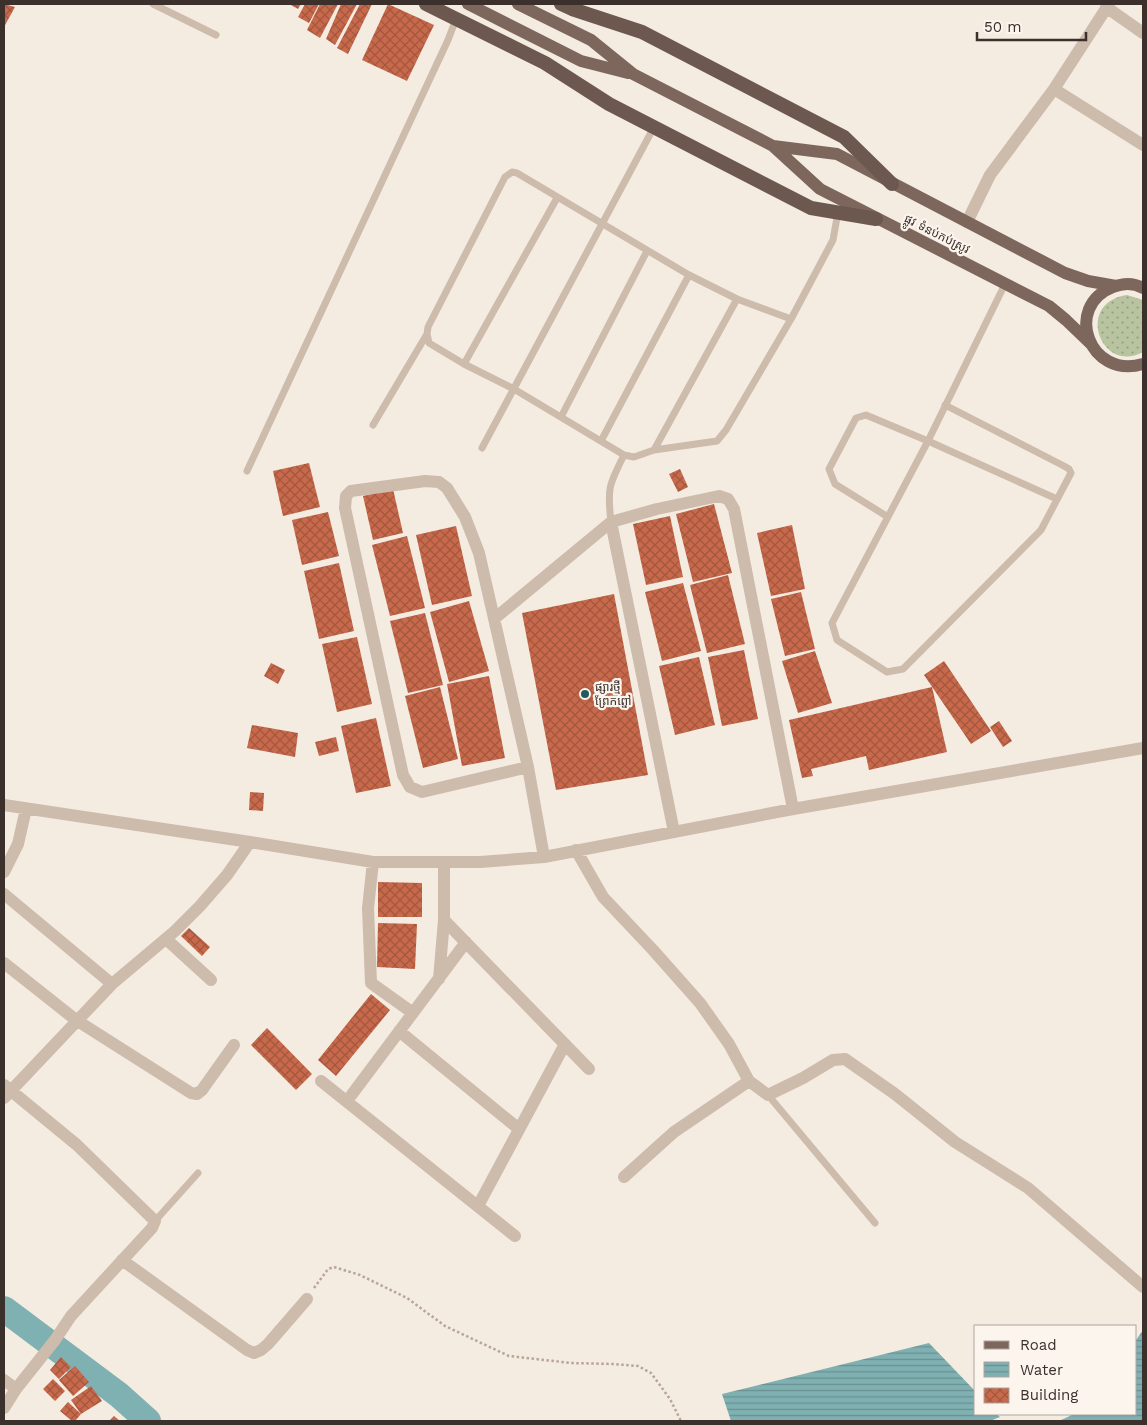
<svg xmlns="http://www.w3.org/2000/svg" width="1147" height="1425" viewBox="0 0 1147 1425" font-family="'Work Sans','Noto Sans Khmer',sans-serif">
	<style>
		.grass { fill: url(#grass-dots) }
		.water { fill: url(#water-rules) }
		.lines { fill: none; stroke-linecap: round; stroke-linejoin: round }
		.river { stroke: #7fb0b2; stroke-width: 26 }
		.building { fill: url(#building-cross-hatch) }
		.path { stroke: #b9a596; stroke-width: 2.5; stroke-dasharray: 2.5 2.5; stroke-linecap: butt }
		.service { stroke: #cdbbac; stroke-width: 7 }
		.minor { stroke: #cdbbac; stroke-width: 12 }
		.primary { stroke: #7d675c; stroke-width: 12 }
		.trunk { stroke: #6c584f; stroke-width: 14 }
		.poi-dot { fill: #1f5a5e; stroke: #fbf5ee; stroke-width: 2 }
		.labels { text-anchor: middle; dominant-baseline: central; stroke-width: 4.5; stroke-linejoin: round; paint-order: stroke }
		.street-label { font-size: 12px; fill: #3b302b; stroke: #fbf5ee }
		.poi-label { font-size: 12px; fill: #3b302b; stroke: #fbf5ee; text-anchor: start }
	</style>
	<defs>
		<pattern id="grass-dots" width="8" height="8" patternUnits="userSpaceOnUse" patternTransform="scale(1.25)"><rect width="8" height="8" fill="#b8c4a0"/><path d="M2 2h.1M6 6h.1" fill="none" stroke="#97a083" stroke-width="1.8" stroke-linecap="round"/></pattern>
		<pattern id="water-rules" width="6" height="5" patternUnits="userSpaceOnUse" patternTransform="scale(1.25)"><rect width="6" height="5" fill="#7fb0b2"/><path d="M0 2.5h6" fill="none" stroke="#699091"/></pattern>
		<pattern id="building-cross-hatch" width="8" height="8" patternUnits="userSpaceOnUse" patternTransform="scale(1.25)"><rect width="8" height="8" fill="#c8694b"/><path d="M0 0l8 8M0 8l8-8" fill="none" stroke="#a4573f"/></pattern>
	</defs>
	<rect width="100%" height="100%" fill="#f4ebe1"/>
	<!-- grass -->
	<path class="grass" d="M1127,295L1143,300V352C1101,375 1074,303 1127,295Z"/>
	<!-- water -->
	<path class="water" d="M1143,1330V1421H1059L1074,1414H1136V1340Z
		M929,1343L976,1392V1414H996L1000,1417L990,1421H731L722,1394Z"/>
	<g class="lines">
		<!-- river -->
		<path class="river" d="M4,1309L119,1395L148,1421"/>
	</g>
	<!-- building -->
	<path class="building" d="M4,4L15,7L4,27Z
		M289,4H301L298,9Z
		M305,4H319L309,23L298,17Z
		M320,4H338L320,38L307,30Z
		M341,4H357L335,45L326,39Z
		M360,4H372L348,54L337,48Z
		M388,4L434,25L407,81L362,60Z
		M309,463L320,507L283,516L273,471Z
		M680,469L688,487L678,492L669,474Z
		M393,489L403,533L373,540L363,496Z
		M714,504L732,573L693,582L676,514Z
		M328,512L339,556L302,565L292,520Z
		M670,516L683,577L646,585L633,524Z
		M792,525L805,589L771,596L757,533Z
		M456,526L472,596L432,605L416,535Z
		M407,536L425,608L390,616L372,545Z
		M339,563L354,631L319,639L304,571Z
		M728,575L745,644L707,653L690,585Z
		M683,583L701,651L662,661L645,592Z
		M801,592L815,649L785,656L771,599Z
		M614,594L648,775L556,790L522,613Z
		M469,601L489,671L449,682L430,612Z
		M425,613L443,685L408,693L390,621Z
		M357,637L372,704L337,712L322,644Z
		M744,650L758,719L722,726L708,657Z
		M815,651L832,703L798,713L782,661Z
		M699,657L715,725L675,735L659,666Z
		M944,661L991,731L971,744L924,675Z
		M271,663L285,670L278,684L264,676Z
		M489,676L505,758L462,766L447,684Z
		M440,687L458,759L423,768L405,696Z
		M932,687L947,752L869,770L866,756L811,769L813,776L802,778L789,720Z
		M376,718L391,786L356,793L341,726Z
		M999,721L1012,741L1003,747L990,727Z
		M252,725L298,733L295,757L247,748Z
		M336,737L339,751L319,756L315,742Z
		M250,792L264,793L263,811L249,810Z
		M378,882L422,883V917H378Z
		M378,923L417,924L415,969L377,967Z
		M189,928L210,947L202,956L181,936Z
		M371,994L390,1010L336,1076L318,1060Z
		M267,1028L312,1074L296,1090L251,1045Z
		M61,1357L71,1367L59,1379L50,1370Z
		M75,1366L89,1382L73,1396L59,1380Z
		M53,1379L65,1391L55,1401L43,1389Z
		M91,1386L102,1401L81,1414L75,1421H72L60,1411L68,1402L81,1414L71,1400Z
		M114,1416L120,1421H109Z"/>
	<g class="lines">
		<!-- path -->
		<path class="path" d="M314,1288L328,1269L334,1267L360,1275L407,1298L445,1326L509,1356L571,1363L613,1364L638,1366L651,1373L670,1399L681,1421"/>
		<!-- service -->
		<path class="service" d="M153,4L216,35
			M737,299L654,450L634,457L624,455L514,389L464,364L429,343L427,334L428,327L505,177L512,172L517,173L689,275L737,299L791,319
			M464,364L557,198
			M945,405L1064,466L1069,469L1071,473L1041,530L903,669L887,672L837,640L832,623L928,441L1005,284
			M561,417L647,251
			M373,425L427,334
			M601,441L689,275
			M482,448L654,127
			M654,450L717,441L726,430L791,319L833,240L838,212
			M247,471L448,40L456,19
			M888,517L835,484L829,469L856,418L866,415L928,441L1057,499
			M611,522C607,488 609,485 624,455
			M768,1095L875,1223
			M155,1221L198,1173"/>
		<!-- minor -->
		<path class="minor" d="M1106,7L1143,33
			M1054,89L1143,145
			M967,222L990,175L1054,89L1109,4
			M611,522L674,832
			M494,619L611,522L657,509L719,496L728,499L734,509L793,809
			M528,767L422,792L410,787L403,775L345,508L346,496L351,491L425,481L439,482L447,488L465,517L479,553L528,767L544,857
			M4,805L250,842L373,862H480L544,857L793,809L1143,748
			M576,850L603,897L653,950L700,1003L729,1044L749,1081L768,1095L803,1078L833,1060L845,1059L895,1094L955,1142L1028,1188L1143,1287
			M373,862L368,908L371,983L413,1013
			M444,862V920L589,1069
			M4,872L18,844L26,809
			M4,894L112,984
			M166,939L211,980
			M4,963L76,1020L191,1093L197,1094L202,1090L234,1045
			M439,979L444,920
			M399,1031L519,1129
			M321,1081L515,1236
			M4,1085L77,1145L155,1221L152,1228L71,1316L55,1340L16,1389L4,1408
			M4,1098L112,984L175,931L200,906L227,875L250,842
			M347,1101L466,942
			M624,1177L674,1132L749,1081
			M478,1206L565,1044
			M122,1260L247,1350L254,1353L261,1350L268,1344L307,1299
			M4,1380L16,1389"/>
		<!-- primary -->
		<path class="primary" d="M468,4L581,61L628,73
			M518,4L591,40L633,74L773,146L820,189L1049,306L1066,320L1091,344
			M773,146L837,154L1065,273L1088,281L1116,286
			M1143,288C1134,283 1123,283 1113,287C1063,306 1089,380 1143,364"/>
		<!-- trunk -->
		<path class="trunk" d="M426,4L545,63L609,104L811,208L876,219
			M561,4L572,9L642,32L844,137L892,184"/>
	</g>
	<!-- markers -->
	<circle class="poi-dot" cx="585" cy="694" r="5"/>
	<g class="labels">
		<!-- street labels -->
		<g class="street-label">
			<text transform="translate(937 234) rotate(27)">ផ្លូវ ទំនប់កប់ស្រូវ</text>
		</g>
		<!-- poi labels -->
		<g class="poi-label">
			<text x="595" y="687">ផ្សារថ្មី<tspan x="595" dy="14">ព្រែកព្នៅ</tspan></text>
		</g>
	</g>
	<!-- border -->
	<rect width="1147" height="1425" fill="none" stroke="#3b302b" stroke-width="10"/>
	<!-- legend -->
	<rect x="974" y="1325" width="162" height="90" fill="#fbf5ee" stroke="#aea6a0"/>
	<rect x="984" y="1341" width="25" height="8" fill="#7d675c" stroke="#aea6a0"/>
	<text x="1020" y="1350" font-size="15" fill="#3b302b">Road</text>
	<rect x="984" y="1362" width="25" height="15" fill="url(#water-rules)" stroke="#aea6a0"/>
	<text x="1020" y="1375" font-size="15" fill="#3b302b">Water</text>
	<rect x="984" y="1388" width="25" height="15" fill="url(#building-cross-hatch)" stroke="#aea6a0"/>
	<text x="1020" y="1400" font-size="15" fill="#3b302b">Building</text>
	<!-- scale -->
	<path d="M977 32v8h109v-8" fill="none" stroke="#3b302b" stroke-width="2.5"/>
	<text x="984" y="32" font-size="15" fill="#3b302b" stroke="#fbf5ee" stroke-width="4" paint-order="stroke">50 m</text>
</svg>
